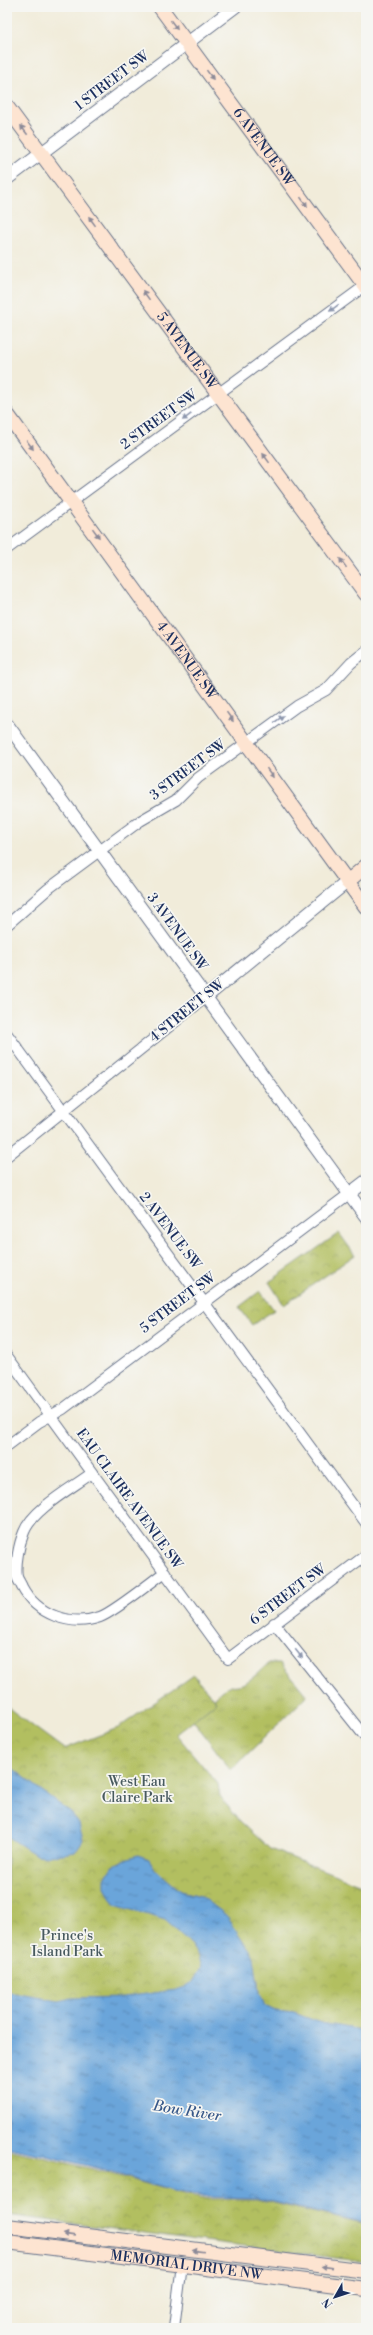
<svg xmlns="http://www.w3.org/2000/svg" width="373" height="2335" viewBox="0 0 373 2335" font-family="'Libre Bodoni',serif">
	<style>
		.grass { fill: url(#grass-tufts); stroke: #667760 }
		.park { fill: url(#park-crowns); stroke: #667760 }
		.water { fill: url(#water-ripples); stroke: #426a9c }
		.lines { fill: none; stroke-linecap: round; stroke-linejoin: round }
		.minor-casing { stroke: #667189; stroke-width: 12 }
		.tertiary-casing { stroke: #667189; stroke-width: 14 }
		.secondary-casing { stroke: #667189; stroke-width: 16 }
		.minor { stroke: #fff; stroke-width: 10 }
		.tertiary { stroke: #fff; stroke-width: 12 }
		.secondary { stroke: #fde4d1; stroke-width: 14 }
		.oneway { fill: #8c8a98 }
		.oneway2 { fill: #8d97ae }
		.labels { text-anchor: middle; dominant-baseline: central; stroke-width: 3.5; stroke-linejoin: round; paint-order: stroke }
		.street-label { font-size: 14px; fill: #1b2f5e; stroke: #f6f6f2 }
		.park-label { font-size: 14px; fill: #485a5f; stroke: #f6f6f2 }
		.water-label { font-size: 15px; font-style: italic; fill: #375889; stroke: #f6f6f2 }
	</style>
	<defs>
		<pattern id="grass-tufts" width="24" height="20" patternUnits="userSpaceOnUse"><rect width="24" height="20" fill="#b2bf61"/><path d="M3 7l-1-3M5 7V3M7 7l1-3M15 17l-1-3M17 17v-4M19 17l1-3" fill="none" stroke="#98a457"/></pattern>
		<pattern id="park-crowns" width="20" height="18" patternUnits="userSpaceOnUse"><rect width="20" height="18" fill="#b2bf61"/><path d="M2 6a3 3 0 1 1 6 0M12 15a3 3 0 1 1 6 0" fill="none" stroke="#98a457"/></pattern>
		<pattern id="water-ripples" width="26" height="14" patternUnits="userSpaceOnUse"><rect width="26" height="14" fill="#6aa5da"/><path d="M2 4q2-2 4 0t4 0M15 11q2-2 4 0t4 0" fill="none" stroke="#5687b4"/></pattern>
	</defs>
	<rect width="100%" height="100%" fill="#f6f6f2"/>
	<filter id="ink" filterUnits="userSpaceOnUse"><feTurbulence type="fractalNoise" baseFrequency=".025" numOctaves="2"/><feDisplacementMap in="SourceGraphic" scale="8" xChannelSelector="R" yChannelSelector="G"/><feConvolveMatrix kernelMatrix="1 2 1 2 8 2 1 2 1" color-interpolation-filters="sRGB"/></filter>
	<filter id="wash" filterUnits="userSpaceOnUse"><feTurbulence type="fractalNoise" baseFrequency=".012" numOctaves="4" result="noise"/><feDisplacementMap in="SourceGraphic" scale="16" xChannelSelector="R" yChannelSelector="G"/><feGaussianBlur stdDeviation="0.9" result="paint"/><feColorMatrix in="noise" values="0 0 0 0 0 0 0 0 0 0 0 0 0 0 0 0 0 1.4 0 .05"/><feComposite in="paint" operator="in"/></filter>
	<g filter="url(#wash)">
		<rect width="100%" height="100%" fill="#f1ecda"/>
		<!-- grass -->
		<path class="grass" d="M269,1663H280L307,1696L231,1770L193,1720L216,1702L213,1698L230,1685C246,1688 257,1673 269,1663Z"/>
		<!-- park -->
		<path class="park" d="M339,1233L355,1255L284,1305L269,1282Z
			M260,1291L274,1310L252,1325L239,1307Z
			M194,1675L216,1702L176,1734L218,1784L220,1797L240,1821L270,1849L366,1887V2031L321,2023L294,2013L275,2011L265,2006L259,1993L258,1980L201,1896L181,1891L155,1869L149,1859C127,1859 115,1857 105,1879L170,1918L189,1936L204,1963L198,1982L183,1992L57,2004L7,1995V1829L66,1853L72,1851L81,1839L72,1814L7,1764V1707L64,1749L118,1728Z
			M7,2149L92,2169L187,2195L208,2199H257L366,2225V2262L7,2215Z"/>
		<!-- water -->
		<path class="water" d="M7,1764L72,1814L79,1824L83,1840L75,1852L50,1856L36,1855L7,1836Z
			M138,1855L149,1859L155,1869L181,1891L201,1896L226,1915L254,1957L259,1993L265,2006L275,2011L294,2013L321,2023L366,2031V2224L257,2198L209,2197L173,2191L89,2166L7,2147V1992L59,2001L71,1998L124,1997L176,1990L185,1987L193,1982L201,1968L198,1956L189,1942L165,1920L115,1905L105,1888V1879L111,1868L125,1859Z"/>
	</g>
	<g filter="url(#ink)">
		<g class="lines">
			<defs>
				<path id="minor" d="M7,549L366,285
					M7,925L48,889L140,821L176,800L198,778L297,706L326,690L351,663L366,651
					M7,1034L366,1523
					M7,1156L206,997
					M7,1356L228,1659L366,1555
					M7,1446L39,1422L63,1409L349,1194
					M92,1473C72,1488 33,1509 24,1532C19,1544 15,1564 17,1577C18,1580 21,1584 22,1587C37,1615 71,1627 100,1617C114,1612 151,1582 165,1572
					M274,1623L366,1738
					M174,2328L182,2264"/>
				<path id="tertiary" d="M7,179L235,7
					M7,724L366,1217
					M206,997L347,882
					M349,1194L366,1181"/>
				<g id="secondary">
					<path id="s1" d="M160,7L366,287"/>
					<path id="s2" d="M7,107L366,594"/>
					<path id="s3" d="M7,414L366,907"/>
					<path d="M347,882L366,866"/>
					<path d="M7,2226L366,2271"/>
					<path id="s4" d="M7,2242L366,2289"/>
				</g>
			</defs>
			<!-- minor casing -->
			<use href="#minor" class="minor-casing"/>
			<!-- tertiary casing -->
			<use href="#tertiary" class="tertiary-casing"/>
			<!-- secondary casing -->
			<use href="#secondary" class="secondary-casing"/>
			<!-- minor -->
			<use href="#minor" class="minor"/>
			<!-- tertiary -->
			<use href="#tertiary" class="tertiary"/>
			<!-- secondary -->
			<use href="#secondary" class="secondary"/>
		</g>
		<!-- one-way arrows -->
		<defs><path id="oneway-solid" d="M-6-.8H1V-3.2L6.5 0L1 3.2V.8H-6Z"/></defs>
		<g class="oneway">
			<use href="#oneway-solid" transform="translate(174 25) rotate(54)"/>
			<use href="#oneway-solid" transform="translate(210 75) rotate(54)"/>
			<use href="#oneway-solid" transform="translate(24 130) rotate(-127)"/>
			<use href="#oneway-solid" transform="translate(304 202) rotate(54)"/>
			<use href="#oneway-solid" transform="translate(92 221) rotate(-126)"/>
			<use href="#oneway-solid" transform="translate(146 295) rotate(-126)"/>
			<use href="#oneway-solid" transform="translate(30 445) rotate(53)"/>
			<use href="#oneway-solid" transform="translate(266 458) rotate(-126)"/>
			<use href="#oneway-solid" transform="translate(96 533) rotate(54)"/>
			<use href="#oneway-solid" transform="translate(343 563) rotate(-126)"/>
			<use href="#oneway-solid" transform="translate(230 717) rotate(54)"/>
			<use href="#oneway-solid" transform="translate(270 773) rotate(54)"/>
			<use href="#oneway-solid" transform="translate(69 2235) rotate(-172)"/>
			<use href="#oneway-solid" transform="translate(198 2251) rotate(-173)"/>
			<use href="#oneway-solid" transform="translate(327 2267) rotate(-173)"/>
		</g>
		<g class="oneway2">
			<use href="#oneway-solid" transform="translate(334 308) rotate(144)"/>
			<use href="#oneway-solid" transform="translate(187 417) rotate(144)"/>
			<use href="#oneway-solid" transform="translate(279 719) rotate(-36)"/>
			<use href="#oneway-solid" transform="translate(299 1654) rotate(51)"/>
		</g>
	</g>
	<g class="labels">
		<!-- street labels -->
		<g class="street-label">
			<text transform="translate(112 81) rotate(-37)">1 STREET SW</text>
			<text stroke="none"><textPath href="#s1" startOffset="174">6 AVENUE SW</textPath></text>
			<text stroke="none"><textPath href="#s2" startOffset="303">5 AVENUE SW</textPath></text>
			<text transform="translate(159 420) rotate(-36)">2 STREET SW</text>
			<text stroke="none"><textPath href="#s3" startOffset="305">4 AVENUE SW</textPath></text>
			<text transform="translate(188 770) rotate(-37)">3 STREET SW</text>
			<text transform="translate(177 932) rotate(54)">3 AVENUE SW</text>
			<text transform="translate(187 1011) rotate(-39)">4 STREET SW</text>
			<text transform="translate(170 1231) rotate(53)">2 AVENUE SW</text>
			<text transform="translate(178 1303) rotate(-37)">5 STREET SW</text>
			<text transform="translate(129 1499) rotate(54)">EAU CLAIRE AVENUE SW</text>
			<text transform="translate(288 1595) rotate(-37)">6 STREET SW</text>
			<text stroke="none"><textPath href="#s4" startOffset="181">MEMORIAL DRIVE NW</textPath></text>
		</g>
		<!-- park labels -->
		<g class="park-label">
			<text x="137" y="1782">West Eau<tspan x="137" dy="16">Claire Park</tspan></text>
			<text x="67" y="1936">Prince's<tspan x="67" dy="16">Island Park</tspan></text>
		</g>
		<!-- water labels -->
		<g class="water-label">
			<text transform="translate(187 2111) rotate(9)">Bow River</text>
		</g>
	</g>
	<!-- margin -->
	<rect width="373" height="2335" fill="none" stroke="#f6f6f2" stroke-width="24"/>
	<!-- north arrow -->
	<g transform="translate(335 2297) rotate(231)" stroke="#f6f6f2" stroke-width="3" paint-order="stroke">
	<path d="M0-3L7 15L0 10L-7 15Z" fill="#1b2f5e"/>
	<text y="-6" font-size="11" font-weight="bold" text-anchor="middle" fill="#1b2f5e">N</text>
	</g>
</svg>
